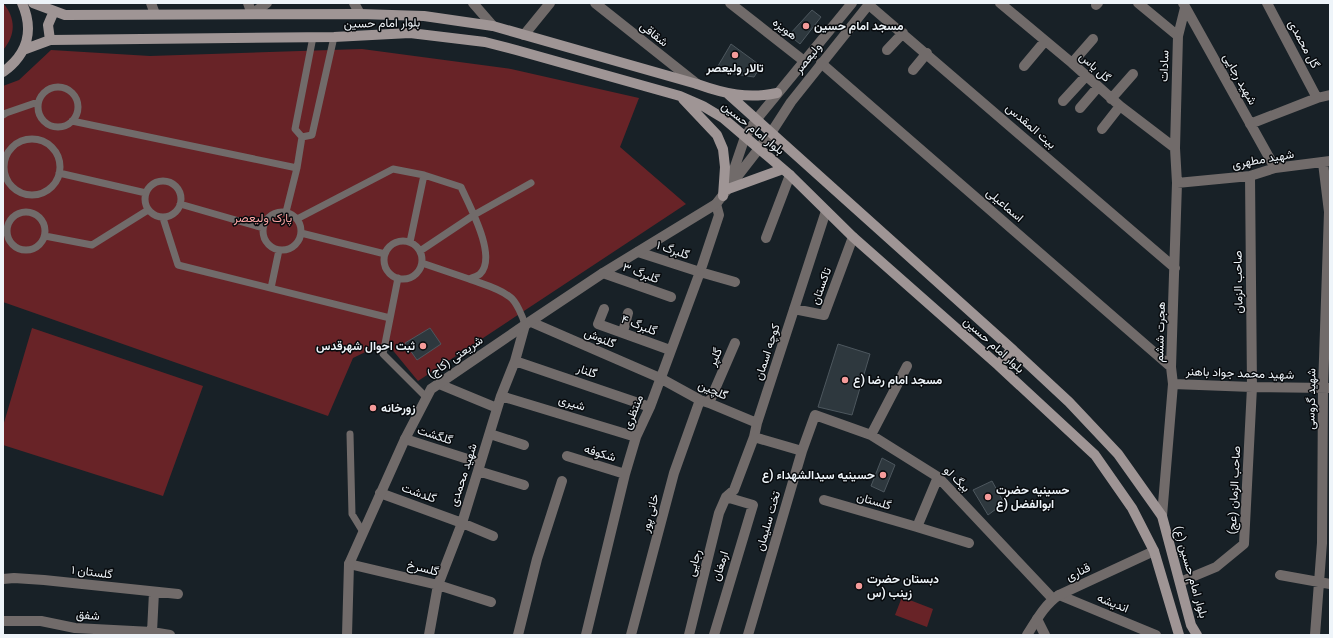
<svg xmlns="http://www.w3.org/2000/svg" width="1333" height="638" viewBox="0 0 1333 638" font-family="Roboto,Vazirmatn,sans-serif">
	<style>
		.green { fill: #682327 }
		.building { fill: #2e383e; stroke: #4d575e }
		.lines { fill: none; stroke-linecap: round; stroke-linejoin: round }
		.pedestrian { stroke: #716b6a; stroke-width: 7 }
		.minor { stroke: #716b6a; stroke-width: 10 }
		.tertiary { stroke: #716b6a; stroke-width: 10 }
		.secondary { stroke: #9f9595; stroke-width: 10 }
		.poi-dot { fill: #f59b9a; stroke: #070a0d; stroke-width: 1.5 }
		.labels { text-anchor: middle; dominant-baseline: central; stroke-width: 3; stroke-linejoin: round; paint-order: stroke }
		.street-label { font-size: 12px; fill: #eef4f9; stroke: #070a0d }
		.poi-label { font-size: 12px; font-weight: bold; fill: #eef4f9; stroke: #070a0d; text-anchor: start }
		.park-label { font-size: 12px; fill: #faa4a3; stroke: #070a0d }
	</style>
	<rect width="100%" height="100%" fill="#182127"/>
	<!-- green -->
	<path class="green" d="M3,3C16,18 16,35 3,50Z
		M362,49L511,69L639,98L620,147L686,204L418,381L386,342L353,358L328,416L3,302V86L19,80L51,50L150,56Z
		M32,328L203,386L163,496L3,445V426Z
		M902,597L933,609L927,627L895,615Z"/>
	<!-- building -->
	<path class="building" d="M812,10L821,17L800,44L789,35Z
		M731,44L761,66L754,77L715,71Z
		M430,328L441,344L417,360L405,343Z
		M838,344L870,354L852,415L818,407Z
		M882,458L895,465L884,492L871,486Z
		M992,481L1004,503L988,515L973,490Z"/>
	<g class="lines">
		<!-- pedestrian -->
		<path class="pedestrian" d="M38 107a20 20 0 1 1 40 0a20 20 0 1 1-40 0Z
			M3,115L6,113L38,102
			M72,121L297,168
			M302,137L295,129L313,37
			M4 167a28 28 0 1 1 56 0a28 28 0 1 1-56 0Z
			M59,173L146,193
			M145 199a18 18 0 1 1 36 0a18 18 0 1 1-36 0Z
			M180,204L263,228
			M7 231a19 19 0 1 1 38 0a19 19 0 1 1-38 0Z
			M286,212L297,168L302,137L312,135L334,37
			M263 231a19 19 0 1 1 38 0a19 19 0 1 1-38 0Z
			M163,218L178,265L390,318
			M297,219L393,169L424,175
			M301,233L385,254
			M45,236L92,245L148,210
			M384 260a19 19 0 1 1 38 0a19 19 0 1 1-38 0Z
			M410,242L424,175L461,187C469,205 498,257 480,274C478,276 472,278 469,279L422,263
			M420,251L474,215L531,183
			M398,278L383,354L427,398
			M469,279C482,284 499,288 510,297C516,301 523,317 525,325
			M271,288L279,250
			M350,434L352,514L363,532"/>
		<!-- minor -->
		<path class="minor" d="M151,3L155,14
			M248,3L252,14
			M473,3L493,26
			M595,3L697,84
			M730,3L804,61
			M1000,3L1072,63L1120,106L1175,148
			M1138,3L1178,36L1175,148L1177,183L1171,367L1173,384L1162,516
			M1183,3L1275,168
			M1267,3L1317,98
			M869,5L1175,268
			M1096,5L1098,3
			M524,35L550,3
			M1178,36L1185,8
			M887,50L903,33
			M821,63L1171,367
			M1072,63L1093,39
			M1024,66L1045,41
			M913,70L927,53
			M1111,99L1133,74
			M1063,101L1086,76
			M1080,108L1098,87
			M1250,124L1317,98L1330,95
			M1102,129L1120,106
			M1177,183L1250,176L1275,168L1330,161
			M766,238L790,175
			M638,252L700,272L735,282
			M603,273L671,297
			M604,309L598,324L670,350
			M794,309L824,315L853,237
			M531,322L660,378L700,400L709,403L757,423
			M623,332L628,313
			M515,361L650,407
			M439,384L497,408
			M1173,384L1252,387L1329,388
			M501,396L636,437
			M709,403L735,343
			M490,434L524,445
			M871,435L907,366
			M754,437L802,451
			M405,439L480,463
			M567,456L625,474
			M478,471L524,485
			M380,493L462,523L493,536
			M824,500L917,527L938,477
			M917,527L969,543
			M349,564L438,585L491,602
			M1280,575L1330,584
			M3,579L14,578L44,580L178,594
			M1180,582L1216,567L1244,544L1252,387L1250,176
			M1059,595L1156,635
			M1037,619L1045,635
			M3,621H41L75,628L152,632L170,635
			M152,632L154,592
			M429,635L438,585L462,523L501,396L515,361L525,325
			M518,635L537,559L562,481
			M586,635L625,474L636,437L650,407L700,272L719,215L716,204
			M631,635L674,473L700,400
			M689,635L719,513L726,497L734,490L754,437L757,423L826,211
			M714,635L753,505L726,497
			M748,635L802,451L815,415L871,435L938,477L1053,599
			M1315,635L1322,543L1323,388L1329,212L1323,163"/>
		<!-- tertiary -->
		<path class="tertiary" d="M354,3L360,14
			M252,14L267,3
			M730,181L745,137L756,120L852,3
			M347,635L349,564L405,439L431,389L525,325L603,273L716,204L771,133L791,102L870,3
			M1027,635C1036,621 1045,604 1059,595L1154,551"/>
		<!-- secondary -->
		<path class="secondary" d="M33,3L65,15L360,14L424,16L493,26L697,84C725,94 748,99 777,93
			M50,40L48,25L54,11
			M23,50L50,40L334,37L410,33L485,42L516,50L680,96L703,106L723,118L790,175L853,237L998,365L1095,455L1132,508L1154,551L1179,635
			M3,72C28,54 34,30 22,3
			M727,93L1012,349L1069,402L1118,454L1162,516L1191,625L1197,635
			M683,99L717,135L723,149L725,167L723,196
			M728,189L783,169
			M998,365L1012,349"/>
	</g>
	<!-- markers -->
	<g class="poi-dot">
		<circle cx="806" cy="26" r="4"/>
		<circle cx="735" cy="55" r="4"/>
		<circle cx="423" cy="346" r="4"/>
		<circle cx="845" cy="380" r="4"/>
		<circle cx="373" cy="408" r="4"/>
		<circle cx="883" cy="475" r="4"/>
		<circle cx="988" cy="497" r="4"/>
		<circle cx="859" cy="586" r="4"/>
	</g>
	<g class="labels">
		<!-- street labels -->
		<g class="street-label">
			<text transform="translate(382 23) rotate(-1)">بلوار امام حسین</text>
			<text transform="translate(785 29) rotate(38)">هویزه</text>
			<text transform="translate(654 34) rotate(38)">شقاقی</text>
			<text transform="translate(1304 44) rotate(62)">گل محمدی</text>
			<text transform="translate(808 58) rotate(-51)">ولیعصر</text>
			<text transform="translate(1164 66) rotate(-88)">سادات</text>
			<text transform="translate(1095 67) rotate(42)">گل یاس</text>
			<text transform="translate(1240 79) rotate(61)">شهید رجایی</text>
			<text transform="translate(1031 126) rotate(41)">بیت المقدس</text>
			<text transform="translate(753 128) rotate(39)">بلوار امام حسین</text>
			<text transform="translate(1263 159) rotate(-10)">شهید مطهری</text>
			<text transform="translate(1005 205) rotate(41)">اسماعیلی</text>
			<text transform="translate(673 250) rotate(18)">گلبرگ ۱</text>
			<text transform="translate(641 273) rotate(20)">گلبرگ ۳</text>
			<text transform="translate(1238 282) rotate(-91)">صاحب الزمان</text>
			<text transform="translate(821 286) rotate(-70)">تاکستان</text>
			<text transform="translate(639 325) rotate(21)">گلبرگ ۴</text>
			<text transform="translate(1160 332) rotate(-88)">هجرت ششم</text>
			<text transform="translate(600 338) rotate(23)">گلنوش</text>
			<text transform="translate(994 345) rotate(42)">بلوار امام حسین</text>
			<text transform="translate(767 352) rotate(-72)">کوچه اسمان</text>
			<text transform="translate(455 357) rotate(-35)">شریعتی (کاج)</text>
			<text transform="translate(715 357) rotate(-67)">گلپر</text>
			<text transform="translate(587 371) rotate(19)">گلنار</text>
			<text transform="translate(1240 373) rotate(2)">شهید محمد جواد باهنر</text>
			<text transform="translate(713 390) rotate(24)">گلچین</text>
			<text transform="translate(1311 399) rotate(-89)">شهید گروسی</text>
			<text transform="translate(572 403) rotate(17)">شیری</text>
			<text transform="translate(633 412) rotate(-68)">منتظری</text>
			<text transform="translate(435 435) rotate(18)">گلگشت</text>
			<text transform="translate(600 453) rotate(17)">شکوفه</text>
			<text transform="translate(463 475) rotate(-72)">شهید محمدی</text>
			<text transform="translate(957 479) rotate(44)">بیگ لو</text>
			<text transform="translate(1234 490) rotate(-87)">صاحب الزمان (عج)</text>
			<text transform="translate(419 493) rotate(20)">گلدشت</text>
			<text transform="translate(874 501) rotate(16)">گلستان</text>
			<text transform="translate(650 513) rotate(-75)">خانی پور</text>
			<text transform="translate(768 521) rotate(-74)">تخت سلیمان</text>
			<text transform="translate(694 563) rotate(-76)">رجایی</text>
			<text transform="translate(720 566) rotate(-73)">ارمغان</text>
			<text transform="translate(423 568) rotate(14)">گلسرخ</text>
			<text transform="translate(92 572) rotate(7)">گلستان ۱</text>
			<text transform="translate(1078 572) rotate(-25)">قناری</text>
			<text transform="translate(1191 572) rotate(74)">بلوار امام حسین (ع)</text>
			<text transform="translate(1113 603) rotate(22)">اندیشه</text>
			<text transform="translate(88 615) rotate(5)">شفق</text>
		</g>
		<!-- poi labels -->
		<g class="poi-label">
			<text x="814" y="26">مسجد امام حسین</text>
			<text x="735" y="68" text-anchor="middle">تالار ولیعصر</text>
			<text x="415" y="346" text-anchor="end">ثبت احوال شهرقدس</text>
			<text x="853" y="380">مسجد امام رضا (ع</text>
			<text x="381" y="408">زورخانه</text>
			<text x="875" y="475" text-anchor="end">حسینیه سیدالشهداء (ع</text>
			<text x="996" y="490">حسینیه حضرت<tspan x="996" dy="14">ابوالفضل (ع</tspan></text>
			<text x="867" y="579">دبستان حضرت<tspan x="867" dy="14">زینب (س</tspan></text>
		</g>
		<!-- park labels -->
		<g class="park-label">
			<text x="263" y="218">پارک ولیعصر</text>
		</g>
	</g>
	<!-- border -->
	<rect width="1333" height="638" fill="none" stroke="#eef4f9" stroke-width="8"/>
</svg>
